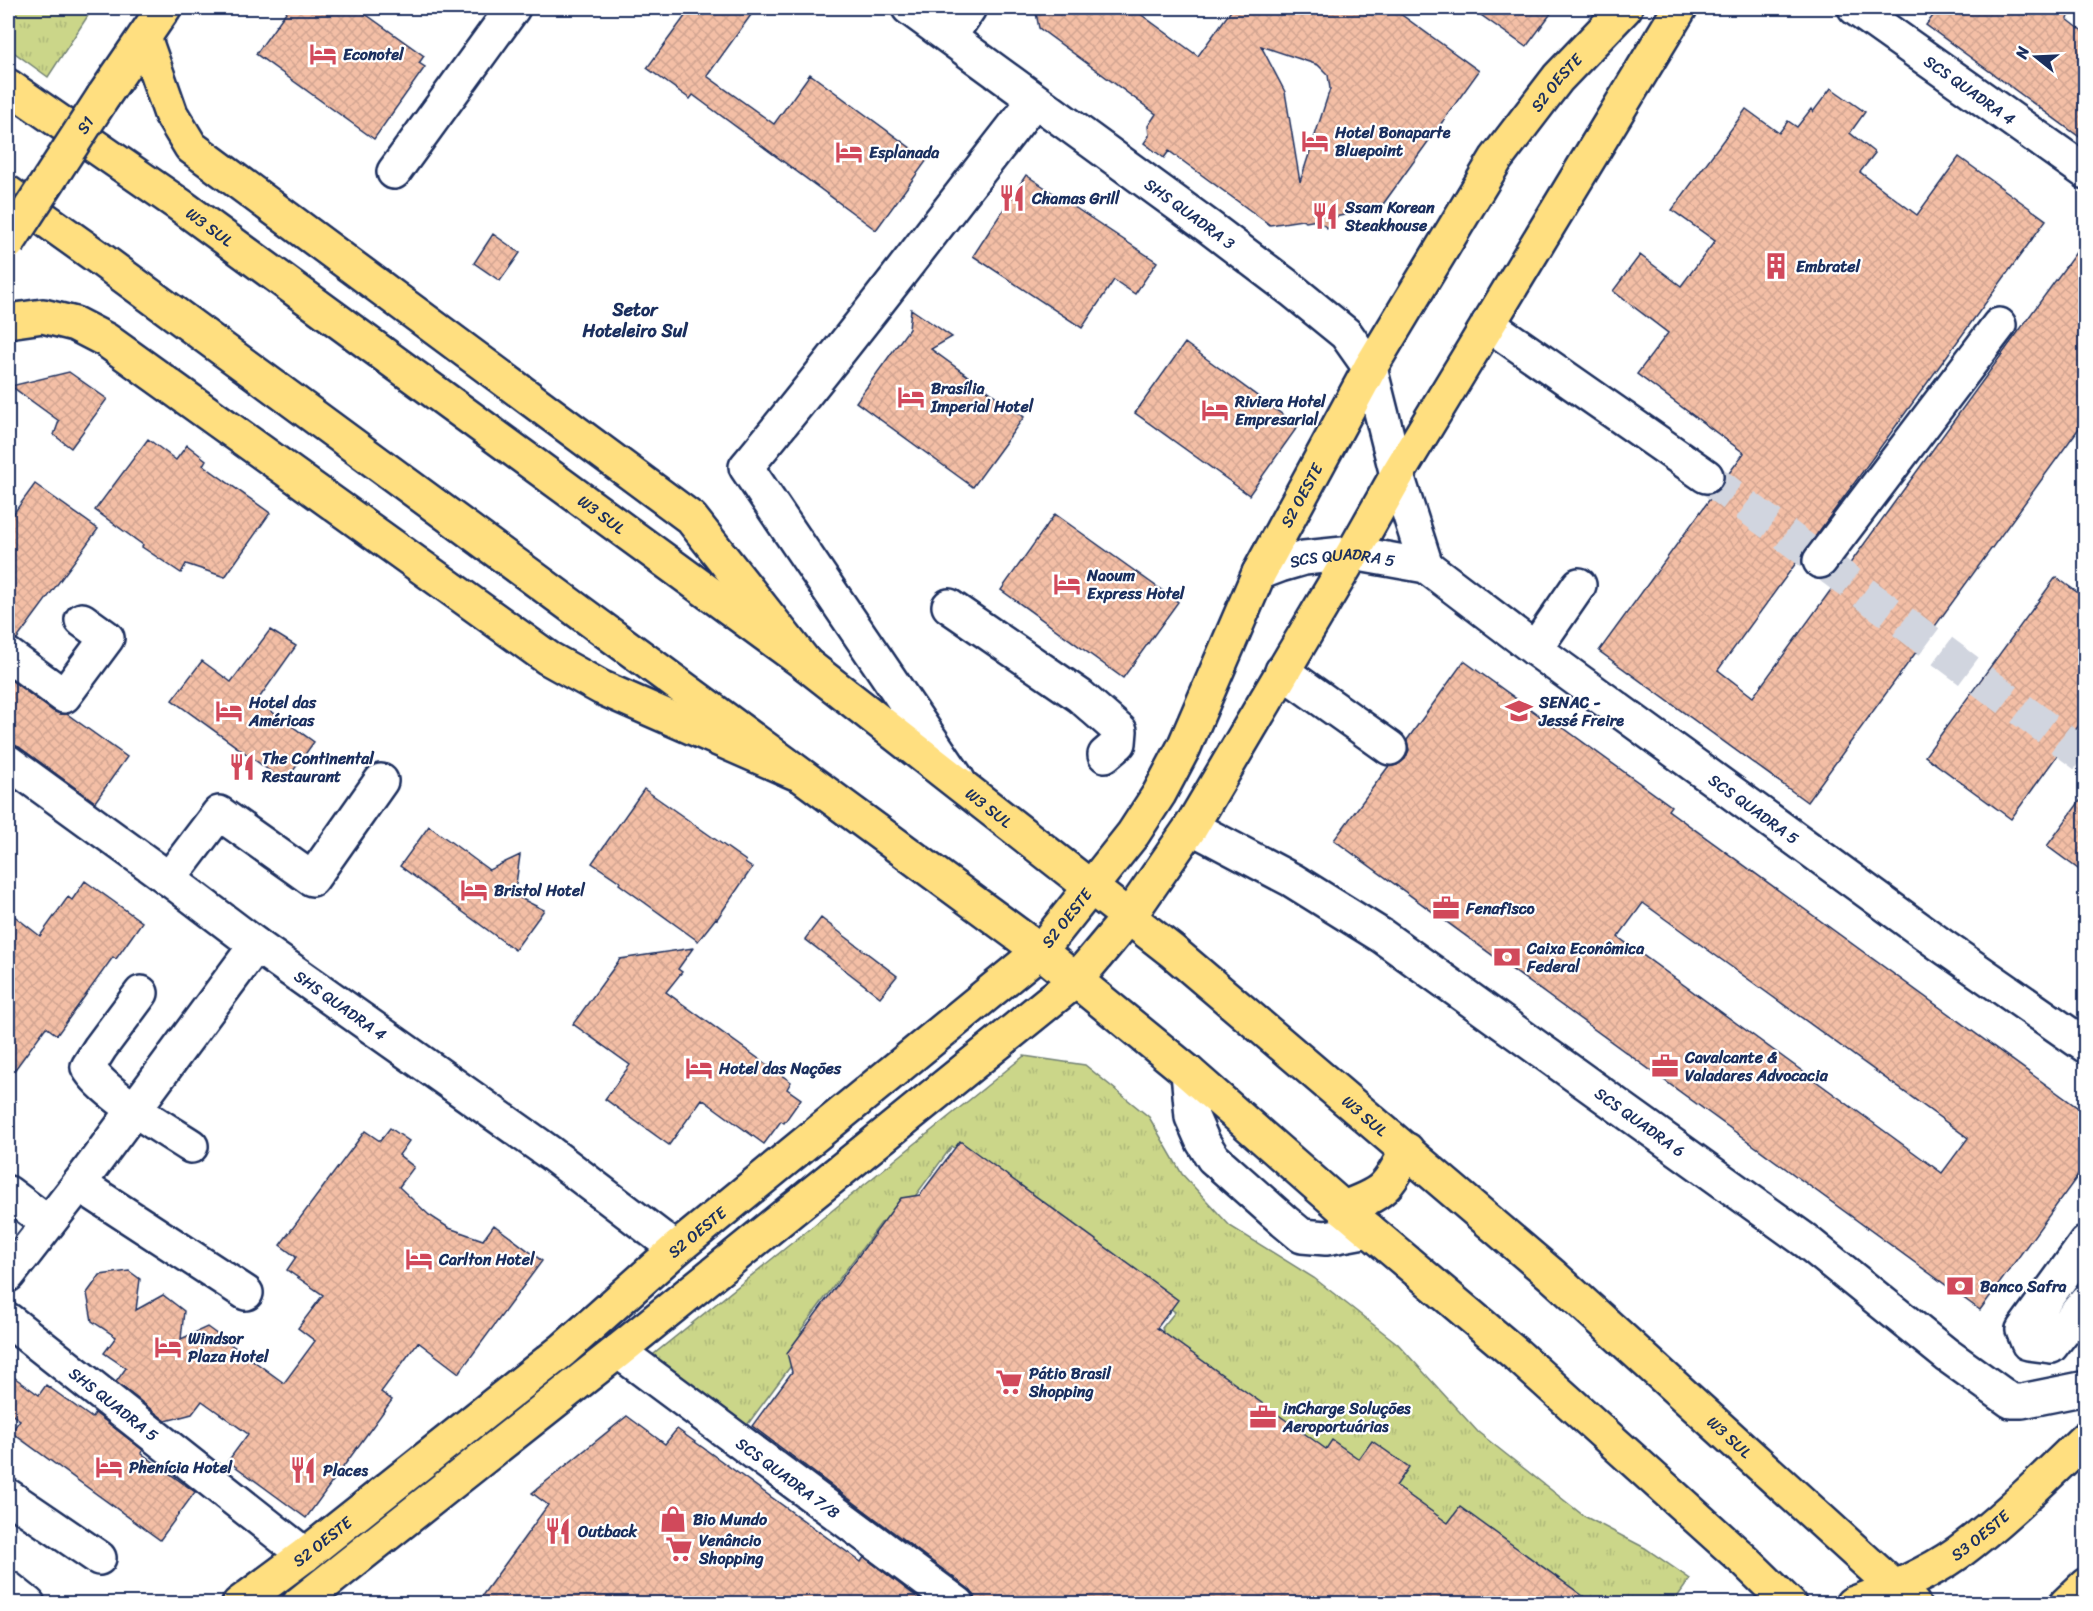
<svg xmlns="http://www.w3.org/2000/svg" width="2093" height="1611" viewBox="0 0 2093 1611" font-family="Sriracha,sans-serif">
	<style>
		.grass { fill: url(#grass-tufts); stroke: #738274; stroke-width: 1.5 }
		.building { fill: url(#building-cross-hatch); stroke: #1b2f5e; stroke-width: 1.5; fill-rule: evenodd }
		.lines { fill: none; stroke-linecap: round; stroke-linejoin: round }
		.minor-tunnel { stroke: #d1d5df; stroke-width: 33; stroke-dasharray: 33 16; stroke-linecap: butt }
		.minor-casing { stroke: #1b2f5e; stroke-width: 38 }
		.major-casing { stroke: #1b2f5e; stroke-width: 38 }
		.highway-casing { stroke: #1b2f5e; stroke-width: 38 }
		.minor { stroke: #fff; stroke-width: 33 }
		.major { stroke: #ffdf80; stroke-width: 33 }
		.highway { stroke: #ffdf80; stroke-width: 33 }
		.highway-bridge-casing { stroke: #1b2f5e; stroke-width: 38; stroke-linecap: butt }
		.highway-bridge { stroke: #ffdf80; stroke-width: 33 }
		.labels { text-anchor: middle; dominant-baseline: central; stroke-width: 4.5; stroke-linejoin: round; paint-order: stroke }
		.poi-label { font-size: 16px; font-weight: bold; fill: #1b2f5e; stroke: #fff; text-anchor: start }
		.street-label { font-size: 16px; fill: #1b2f5e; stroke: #fff }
		.neighbourhood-label { font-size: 18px; font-weight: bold; fill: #1b2f5e; stroke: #fff }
	</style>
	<defs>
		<pattern id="grass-tufts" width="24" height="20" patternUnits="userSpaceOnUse" patternTransform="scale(1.5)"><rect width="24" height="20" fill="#cbd689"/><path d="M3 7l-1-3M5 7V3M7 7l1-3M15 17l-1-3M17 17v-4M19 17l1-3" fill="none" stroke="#aeb879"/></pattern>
		<pattern id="building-cross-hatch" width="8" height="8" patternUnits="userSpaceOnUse" patternTransform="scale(1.5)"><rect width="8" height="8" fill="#f4bfa6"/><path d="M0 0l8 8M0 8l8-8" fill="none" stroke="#d1a491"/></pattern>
	</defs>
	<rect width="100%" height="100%" fill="#fff"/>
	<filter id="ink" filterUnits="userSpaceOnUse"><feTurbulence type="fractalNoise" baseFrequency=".0167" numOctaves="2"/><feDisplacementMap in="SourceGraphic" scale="12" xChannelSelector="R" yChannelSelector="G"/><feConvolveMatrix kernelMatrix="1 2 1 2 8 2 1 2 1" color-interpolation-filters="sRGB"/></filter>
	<g filter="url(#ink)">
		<!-- grass -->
		<path class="grass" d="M8,8H93L48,77L8,48Z
			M1024,1056L1085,1065L1149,1117L1182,1174L1230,1226L1314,1278L1398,1344L1478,1432L1584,1516L1645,1548L1690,1579L1673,1603H1565L1417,1538L1169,1351L1162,1328L1175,1312L952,1146L899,1218L881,1223L801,1330L804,1348L742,1432L644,1362Z"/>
		<!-- building -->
		<path class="building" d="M289,8H357L424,56L419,63L425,67L374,139L256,54Z
			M691,8H756L707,76L774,124L810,74L927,160L876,230L693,95L690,99L647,68Z
			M1035,8H1132L1198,56L1233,8H1392L1479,71L1381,207L1335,217L1327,228L1317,220L1306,222L1302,220L1270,225L1169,151L1164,158L1144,143L1149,136L1148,126L1156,114L1039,28ZM1261,46L1318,65L1328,75L1330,89L1300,182L1285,92Z
			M1471,8H1555L1526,47Z
			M1939,8H2076L2067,19L2085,33V141L1926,25Z
			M1831,88L1865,112L1850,133L1875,153L1860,172L1917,215L1959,157L2046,220L1718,670L1753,697L2085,240V420L1807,802L1599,651L1715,492L1721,487L1724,480L1744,453L1637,374L1668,333L1613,291L1640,255L1681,286L1715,241L1672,210L1746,109L1779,133L1788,121L1797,127L1811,109L1813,112Z
			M1026,175L1157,262L1135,294L1114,280L1082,328L973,256Z
			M493,234L520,253L500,281L474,263Z
			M911,309L952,337L931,349L1024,417L973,487L856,402L909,329Z
			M1185,343L1298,426L1249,495L1135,413Z
			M69,372L107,399L71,448L54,435L59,421L11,386Z
			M148,439L176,460L187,445L206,460L203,465L270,513L225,577L186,564L181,573L142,547L143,545L95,510Z
			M35,484L98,529L17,639L8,637V521Z
			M1055,514L1178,602L1123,678L1001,590Z
			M2056,577L2085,598V717L2011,819L1925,756Z
			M270,630L296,646L257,701L314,742L285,782L172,700L202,661L231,682Z
			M1464,661L1555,727L1558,724L1671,806L1668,810L2085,1113V1166L1980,1310L1334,840L1388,767L1397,765L1405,759L1409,750L1407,740ZM1643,903L1968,1138L1942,1173L1618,937Z
			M8,678L53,711L61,714H67L127,757L95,802L19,747L8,744Z
			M644,789L746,861L745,863L752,868L717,919L716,918L698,941L619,884L620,882L592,863Z
			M2085,794V874L2047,846Z
			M429,826L489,870L520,855L516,884L504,890L544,910L515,950L400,866Z
			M85,881L142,922L116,959L113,957L57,1035L46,1027L8,1079V911L40,936L68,897L72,900Z
			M821,918L897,976L880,997L805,939Z
			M693,948L678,969L682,972L666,992L791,1082L787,1089L801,1099L784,1123L781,1121L764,1144L702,1099L669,1145L605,1099L630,1065L573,1024L620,959Z
			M390,1128L409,1141L399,1155L414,1167L399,1187L429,1215L449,1228L483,1240L494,1225L542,1261L459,1373L418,1342L381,1392L392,1400L306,1518L228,1461L248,1434L202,1401L192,1414L166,1421L116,1382L126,1368L104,1353L116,1337L92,1321L87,1293L100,1275L129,1271L140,1279L136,1310L163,1295L184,1311L181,1339L207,1327L284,1383L315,1341L298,1328L323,1295L287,1270L296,1257L280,1245L365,1131L380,1141Z
			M960,1141L1178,1300L1157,1328L1326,1449L1332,1440L1359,1459L1372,1441L1409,1467L1396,1486L1448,1523L1460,1507L1594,1604H976L975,1596L969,1589L752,1426L792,1372L787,1353L901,1198L920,1195Z
			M8,1373L39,1395L46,1385L92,1418L95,1413L143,1450L141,1453L195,1492L160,1540L11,1432L20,1420L8,1412Z
			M627,1416L665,1444L677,1429L861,1562L864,1557L926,1604H476L548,1505L532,1493Z"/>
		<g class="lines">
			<!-- minor-tunnel -->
			<path class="minor-tunnel" d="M1706,476L2084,756"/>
			<defs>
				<g id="minor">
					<path id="s1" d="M909,8L1209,227L1292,290L1346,334L1370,368L1397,475L1426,566"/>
					<path id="s2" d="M1855,8L2086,172"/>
					<path d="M950,36L969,8"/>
					<path d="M394,172L513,8"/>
					<path d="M1488,324L1706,476"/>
					<path d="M1820,561L1999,325"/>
					<path id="s3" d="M1259,573L1280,565L1304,558L1353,553L1426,566L1535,649L1941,945L2086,1046"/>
					<path d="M949,606L1080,696L1120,731L1119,743L1105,755"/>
					<path d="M1535,649L1579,585"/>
					<path d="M8,655L64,696L107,638L82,620"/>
					<path d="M1282,671L1390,748"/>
					<path id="s4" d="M8,762L169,879L256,945L550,1153L676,1249"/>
					<path d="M958,780L746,467C845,348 938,223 1034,101"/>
					<path id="s5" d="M1191,827L1292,880L1382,936L1806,1241L1947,1355L2011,1401H2022L2086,1388"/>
					<path d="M169,879L219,813L312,879L381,781"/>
					<path d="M141,993L100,1048L88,1067C102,1093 165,1129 191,1146"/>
					<path d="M1188,1072L1192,1117L1203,1142L1213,1158L1284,1221L1302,1236L1326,1238L1369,1230"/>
					<path d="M79,1184L246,1293"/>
					<path d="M8,1193L48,1223"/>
					<path d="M2086,1243L2023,1330L2028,1343L2051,1346L2086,1301"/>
					<path d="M8,1275L79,1184L256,945"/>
					<path id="s6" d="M8,1320L305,1555"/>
					<path id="s7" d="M618,1351L958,1604"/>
					<path d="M8,1496L99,1558"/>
					<path d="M8,1588L28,1604"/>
				</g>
				<g id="major">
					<path id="s8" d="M8,86L180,205L806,664L1172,951L1553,1276L1913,1604"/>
					<path d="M8,193L99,258L1040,951L1188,1072L1343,1208L1517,1355L1745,1561L1789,1604"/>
					<path d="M1343,1208C1384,1193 1387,1189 1407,1150"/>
					<path id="s9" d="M239,1604L305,1555L563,1350L676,1249L1040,951L1133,834L1159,794L1184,747L1259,573L1370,368L1496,159L1558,78L1625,8"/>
					<path d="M299,1604L618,1351L1076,980L1128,918L1191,827L1353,553L1397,475L1680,8"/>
					<path id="s10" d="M1852,1604C1889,1590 1927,1575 1959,1552C2005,1518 2045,1477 2086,1438"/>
					<path d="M2066,1604L2086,1585"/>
				</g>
				<path id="highway" d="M144,37L171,114L191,147L691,518L806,664
					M103,97L164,8
					M8,321L43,316L75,324L106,340L548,658L602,688L796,773"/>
			</defs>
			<!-- minor casing -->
			<use href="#minor" class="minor-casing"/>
			<!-- major casing -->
			<use href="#major" class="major-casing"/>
			<!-- highway casing -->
			<use href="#highway" class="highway-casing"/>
			<!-- minor -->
			<use href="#minor" class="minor"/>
			<!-- major -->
			<use href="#major" class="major"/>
			<!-- highway -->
			<use href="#highway" class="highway"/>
			<defs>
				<g id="highway-bridge">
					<path id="s11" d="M8,243L103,97"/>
				</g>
			</defs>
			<!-- highway-bridge casing -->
			<use href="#highway-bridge" class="highway-bridge-casing"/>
			<!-- highway-bridge -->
			<use href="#highway-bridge" class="highway-bridge"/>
		</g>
	</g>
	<!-- icons -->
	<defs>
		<symbol id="hotel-bare" viewBox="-9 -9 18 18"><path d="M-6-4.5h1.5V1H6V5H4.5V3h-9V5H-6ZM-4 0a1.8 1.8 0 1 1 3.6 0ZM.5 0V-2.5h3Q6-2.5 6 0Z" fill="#d1495b" stroke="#fff" stroke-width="2.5" paint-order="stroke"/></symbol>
		<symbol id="restaurant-bare" viewBox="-9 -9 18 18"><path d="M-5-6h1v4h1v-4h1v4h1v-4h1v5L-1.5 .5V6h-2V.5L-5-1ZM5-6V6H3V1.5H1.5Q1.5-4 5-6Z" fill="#d1495b" stroke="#fff" stroke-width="2.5" paint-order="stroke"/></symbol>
		<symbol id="building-bare" viewBox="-9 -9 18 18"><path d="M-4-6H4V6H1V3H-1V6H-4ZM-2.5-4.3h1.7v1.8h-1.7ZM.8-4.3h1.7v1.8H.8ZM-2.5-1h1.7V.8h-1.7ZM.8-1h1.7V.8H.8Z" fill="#d1495b" stroke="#fff" stroke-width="2.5" paint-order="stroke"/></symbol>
		<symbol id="university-bare" viewBox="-9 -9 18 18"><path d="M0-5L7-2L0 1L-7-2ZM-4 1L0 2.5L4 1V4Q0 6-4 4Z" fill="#d1495b" stroke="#fff" stroke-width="2.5" paint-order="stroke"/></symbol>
		<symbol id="office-bare" viewBox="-9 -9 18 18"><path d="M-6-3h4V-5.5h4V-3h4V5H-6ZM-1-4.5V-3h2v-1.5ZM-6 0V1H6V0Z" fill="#d1495b" stroke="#fff" stroke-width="2.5" paint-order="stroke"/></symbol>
		<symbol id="bank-bare" viewBox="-9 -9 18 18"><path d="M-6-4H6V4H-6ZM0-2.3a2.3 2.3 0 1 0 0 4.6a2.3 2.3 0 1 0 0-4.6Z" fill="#d1495b" stroke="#fff" stroke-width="2.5" paint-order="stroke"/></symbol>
		<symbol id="supermarket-bare" viewBox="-9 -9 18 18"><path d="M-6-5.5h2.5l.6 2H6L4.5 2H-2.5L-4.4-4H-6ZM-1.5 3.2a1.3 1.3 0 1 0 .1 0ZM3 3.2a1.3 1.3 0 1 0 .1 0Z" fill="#d1495b" stroke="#fff" stroke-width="2.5" paint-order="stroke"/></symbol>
		<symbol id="shop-bare" viewBox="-9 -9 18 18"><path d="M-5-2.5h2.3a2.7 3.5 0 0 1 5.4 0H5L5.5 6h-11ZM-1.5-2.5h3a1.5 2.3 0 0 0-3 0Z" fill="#d1495b" stroke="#fff" stroke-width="2.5" paint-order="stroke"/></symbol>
	</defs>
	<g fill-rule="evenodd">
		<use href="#hotel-bare" x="304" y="35" width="38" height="38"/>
		<use href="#hotel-bare" x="1296" y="122" width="38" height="38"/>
		<use href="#hotel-bare" x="830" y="133" width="38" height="38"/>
		<use href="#restaurant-bare" x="993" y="179" width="38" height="38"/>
		<use href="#restaurant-bare" x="1306" y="197" width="38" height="38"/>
		<use href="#building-bare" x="1757" y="247" width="38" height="38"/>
		<use href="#hotel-bare" x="892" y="378" width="38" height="38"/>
		<use href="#hotel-bare" x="1196" y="391" width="38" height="38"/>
		<use href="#hotel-bare" x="1048" y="565" width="38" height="38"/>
		<use href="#hotel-bare" x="210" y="692" width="38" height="38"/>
		<use href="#university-bare" x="1500" y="692" width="38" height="38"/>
		<use href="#restaurant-bare" x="223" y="748" width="38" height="38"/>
		<use href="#hotel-bare" x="455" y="871" width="38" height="38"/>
		<use href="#office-bare" x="1427" y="889" width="38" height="38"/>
		<use href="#bank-bare" x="1488" y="938" width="38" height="38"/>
		<use href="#office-bare" x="1646" y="1047" width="38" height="38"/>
		<use href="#hotel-bare" x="680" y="1049" width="38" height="38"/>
		<use href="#hotel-bare" x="400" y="1240" width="38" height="38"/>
		<use href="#bank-bare" x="1941" y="1267" width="38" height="38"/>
		<use href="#hotel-bare" x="149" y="1328" width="38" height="38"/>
		<use href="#supermarket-bare" x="990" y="1363" width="38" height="38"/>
		<use href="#office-bare" x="1244" y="1398" width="38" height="38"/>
		<use href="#hotel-bare" x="90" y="1448" width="38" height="38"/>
		<use href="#restaurant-bare" x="284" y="1451" width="38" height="38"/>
		<use href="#shop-bare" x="654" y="1500" width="38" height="38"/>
		<use href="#restaurant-bare" x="539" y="1512" width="38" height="38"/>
		<use href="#supermarket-bare" x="660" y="1530" width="38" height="38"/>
	</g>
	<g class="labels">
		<!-- poi labels -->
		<g class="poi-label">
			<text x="343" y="54">Econotel</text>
			<text x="1335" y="132">Hotel Bonaparte<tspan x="1335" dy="18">Bluepoint</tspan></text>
			<text x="869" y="152">Esplanada</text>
			<text x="1032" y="198">Chamas Grill</text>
			<text x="1345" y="207">Ssam Korean<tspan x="1345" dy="18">Steakhouse</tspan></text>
			<text x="1796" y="266">Embratel</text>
			<text x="931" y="388">Brasília<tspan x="931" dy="18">Imperial Hotel</tspan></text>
			<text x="1235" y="401">Riviera Hotel<tspan x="1235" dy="18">Empresarial</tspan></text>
			<text x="1087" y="575">Naoum<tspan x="1087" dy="18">Express Hotel</tspan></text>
			<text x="249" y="702">Hotel das<tspan x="249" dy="18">Américas</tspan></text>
			<text x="1539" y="702">SENAC -<tspan x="1539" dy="18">Jessé Freire</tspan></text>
			<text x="262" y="758">The Continental<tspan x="262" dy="18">Restaurant</tspan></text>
			<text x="494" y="890">Bristol Hotel</text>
			<text x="1466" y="908">Fenafisco</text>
			<text x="1527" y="948">Caixa Econômica<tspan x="1527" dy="18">Federal</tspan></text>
			<text x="1685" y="1057">Cavalcante &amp;<tspan x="1685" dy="18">Valadares Advocacia</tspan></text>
			<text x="719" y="1068">Hotel das Nações</text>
			<text x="439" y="1259">Carlton Hotel</text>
			<text x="1980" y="1286">Banco Safra</text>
			<text x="188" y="1338">Windsor<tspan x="188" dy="18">Plaza Hotel</tspan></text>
			<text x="1029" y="1373">Pátio Brasil<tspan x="1029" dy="18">Shopping</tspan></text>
			<text x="1283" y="1408">inCharge Soluções<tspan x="1283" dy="18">Aeroportuárias</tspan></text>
			<text x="129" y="1467">Phenícia Hotel</text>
			<text x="323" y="1470">Places</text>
			<text x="693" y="1519">Bio Mundo</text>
			<text x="578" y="1531">Outback</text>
			<text x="699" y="1540">Venâncio<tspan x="699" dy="18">Shopping</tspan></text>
		</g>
		<!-- street labels -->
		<g class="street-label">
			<text stroke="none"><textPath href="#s9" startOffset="2048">S2 OESTE</textPath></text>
			<text stroke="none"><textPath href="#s2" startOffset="141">SCS QUADRA 4</textPath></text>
			<text stroke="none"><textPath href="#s11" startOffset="141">S1</textPath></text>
			<text stroke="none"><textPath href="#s1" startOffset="348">SHS QUADRA 3</textPath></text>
			<text stroke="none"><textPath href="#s8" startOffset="246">W3 SUL</textPath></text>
			<text stroke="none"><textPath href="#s9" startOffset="1562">S2 OESTE</textPath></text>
			<text stroke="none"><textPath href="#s8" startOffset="732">W3 SUL</textPath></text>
			<text stroke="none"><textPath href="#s3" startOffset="86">SCS QUADRA 5</textPath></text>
			<text stroke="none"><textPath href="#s8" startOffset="1218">W3 SUL</textPath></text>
			<text stroke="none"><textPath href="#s3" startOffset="579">SCS QUADRA 5</textPath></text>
			<text stroke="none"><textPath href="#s9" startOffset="1076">S2 OESTE</textPath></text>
			<text stroke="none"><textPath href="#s4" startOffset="412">SHS QUADRA 4</textPath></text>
			<text stroke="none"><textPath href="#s8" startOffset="1704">W3 SUL</textPath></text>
			<text stroke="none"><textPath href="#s5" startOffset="538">SCS QUADRA 6</textPath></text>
			<text stroke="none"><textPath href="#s9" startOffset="590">S2 OESTE</textPath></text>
			<text stroke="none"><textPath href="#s6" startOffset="135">SHS QUADRA 5</textPath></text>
			<text stroke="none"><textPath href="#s8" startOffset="2190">W3 SUL</textPath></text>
			<text stroke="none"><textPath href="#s7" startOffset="212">SCS QUADRA 7/8</textPath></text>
			<text stroke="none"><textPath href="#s10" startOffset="146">S3 OESTE</textPath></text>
			<text stroke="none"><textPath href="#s9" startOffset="104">S2 OESTE</textPath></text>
		</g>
		<!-- neighbourhood labels -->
		<g class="neighbourhood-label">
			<text x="635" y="310">Setor<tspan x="635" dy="21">Hoteleiro Sul</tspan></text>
		</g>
	</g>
	<!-- margin -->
	<rect width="2093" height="1611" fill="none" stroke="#fff" stroke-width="30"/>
	<rect x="15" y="15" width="2063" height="1581" fill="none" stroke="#1b2f5e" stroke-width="2" filter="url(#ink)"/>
	<!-- north arrow -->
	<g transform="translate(2036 57) rotate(288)" stroke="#ffffff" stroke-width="4.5" paint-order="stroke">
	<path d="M0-4.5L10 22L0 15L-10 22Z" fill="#1b2f5e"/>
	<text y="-9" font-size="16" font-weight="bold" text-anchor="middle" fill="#1b2f5e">N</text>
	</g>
</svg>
